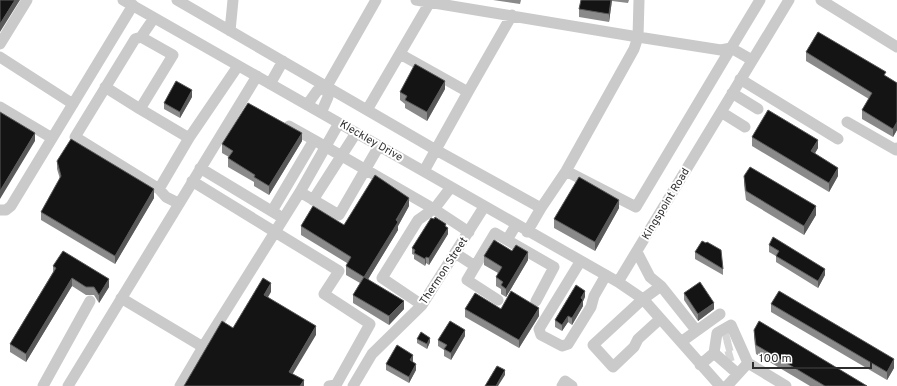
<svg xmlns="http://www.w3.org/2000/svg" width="897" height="386" viewBox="0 0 897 386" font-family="Overpass,sans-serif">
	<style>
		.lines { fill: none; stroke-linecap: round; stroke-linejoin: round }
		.minor-tunnel { stroke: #d5d5d5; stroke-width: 11; stroke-dasharray: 11 5.5; stroke-linecap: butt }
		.minor { stroke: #cacaca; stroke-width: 11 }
		.wall { fill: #8a8a8a }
		.shaded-wall { fill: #5a5a5a }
		.building { fill: #141414; stroke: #5a5a5a }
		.labels { text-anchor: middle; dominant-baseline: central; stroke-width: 4; stroke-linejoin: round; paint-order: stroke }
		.street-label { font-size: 11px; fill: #2d2d2d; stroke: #fff }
	</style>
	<rect width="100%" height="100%" fill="#fff"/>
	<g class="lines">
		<!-- minor-tunnel -->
		<path class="minor-tunnel" d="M723,339L730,337
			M725,347L732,345
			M726,357L733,355"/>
		<!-- minor -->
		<path class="minor" d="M123,0L618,282L643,299L720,386
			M177,0L436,150L541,208
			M416,0L638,37L639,0
			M821,0L897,47
			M154,18L141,37L135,39L75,137L159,189L166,197L178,203
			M230,31L233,0
			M141,37L173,55L140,109L189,138
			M0,44L27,0
			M400,54L468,92L424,171
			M0,57L73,104
			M740,79L838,139
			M270,84L283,61
			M105,87L140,109
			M468,92L512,15
			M732,93L758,109
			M307,105L317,91L327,86L376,0
			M0,107L52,138
			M367,110L430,2
			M721,112L745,127
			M321,113L328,97L327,86
			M847,122L896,150L897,148
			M314,140L434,209L469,232
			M200,168L278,215
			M566,171L636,207L731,48L752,60
			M159,189L189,138L238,66
			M300,192L339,215L379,146
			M313,200L356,133
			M0,210H6L11,206L133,5
			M272,211L314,140L289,126
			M527,232L541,208L566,171L634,49L638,37L721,50L731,48L760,0
			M507,240L554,267L536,301
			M637,252L650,277L661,286L696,330
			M455,253L475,266
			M580,262L539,329L541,335L562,346L568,344L591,307L594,296L606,275
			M618,282L789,0
			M121,298L203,347L275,232L192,181
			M498,300L467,280L495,233L507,240L516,225
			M422,305L382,278L418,220L435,208L451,187
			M660,319L638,339L634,347L613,367L593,345L643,299L661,286
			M681,342L720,314
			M714,353L717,333L731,325L748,363
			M700,365L714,353L738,374
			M43,386L90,301
			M68,386L257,76
			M180,386L203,347
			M329,386L336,385L370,324L324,294L339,271L275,232L300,192L339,123
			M353,386L372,354L422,305L484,207
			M562,386L565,381L572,386
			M727,386L748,363L786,386"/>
	</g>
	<!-- wall -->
	<path class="wall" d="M493,0H521L520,4Z
		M581,0H629L628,3L612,1L609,22L579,17V9Z
		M806,52L886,76L897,83V130L893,137L862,119V110L869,99L806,61Z
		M445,89L427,121L405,108V104L400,100V92Z
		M192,97L180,118L164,109V103Z
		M752,137L818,148L815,153L838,176L829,192L752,146Z
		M302,141L269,195L254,186V182L228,167V158L229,157L222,153V144Z
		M57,161L154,198L115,264L41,220V212L60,179L57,169Z
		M744,176L816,215L804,235L746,200L744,185Z
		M409,206L398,226V230L368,279L404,309L389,325L353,303V295L360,283L346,275V266L347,263L301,235V226L344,225Z
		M619,208L595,251L554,228V219Z
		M446,227L448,234L429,265L426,263L425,266L414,259V255L412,254V248Z
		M706,243L723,269V275L695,259V252Z
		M769,245L825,275L818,288L776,262V256L769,252Z
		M484,256L528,260L506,297L501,294V289L496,286V277L498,273L484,265Z
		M53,266L109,287L99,303L94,295H86L72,286L26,362L10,352V344L53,272Z
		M684,293L714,309L698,321L684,300Z
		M585,297L583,301V306L572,325L568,322L562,331L555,327V320Z
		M771,304L894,368L887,380L771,312Z
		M465,309H501L539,316L519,348L465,317Z
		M754,330L867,386H810L756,354L754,338Z
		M465,336L451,360L444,356V350L438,346V340Z
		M417,339L430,342L427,349L417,343Z
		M413,361V362L416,370L409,383L386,370V364Z"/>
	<!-- shaded-wall -->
	<path class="shaded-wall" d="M15,0H20L0,32V24Z
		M611,0H612L609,22V14Z
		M445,81V89L427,121V112Z
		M192,90V97L180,118V112Z
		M897,122V130L893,137V129Z
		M35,133V141L0,199V191Z
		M302,133V141L269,195V186Z
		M818,140V148L811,160V151Z
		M838,168V176L829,192V183Z
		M154,189V198L115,264V256Z
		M409,198V206L398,226V230L364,286V277Z
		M619,200V208L595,251V242Z
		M816,206V215L804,235V226Z
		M446,224V230L448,228V234L429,265V258Z
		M528,252V260L506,297V289Z
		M426,257V263L425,266V259Z
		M825,269V275L818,288V281Z
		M72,278V286L26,362V354Z
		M109,279V287L99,303V295Z
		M271,283V292L264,304V295Z
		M585,291V297L583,301V306L572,325V318L581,298Z
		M404,301V309L389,325V316Z
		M714,303V309L698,321V314Z
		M539,308V316L519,348V340Z
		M568,316V322L562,331V325Z
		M316,326V335L289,380V372Z
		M465,330V336L451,360V353Z
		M430,338V342L427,349V344Z
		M413,355V361L410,367V360Z
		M894,359V368L887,380V372Z
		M416,364V370L409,383V377Z
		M505,370V375L498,386H496Z
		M304,380V386H300Z"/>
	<!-- building -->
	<path class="building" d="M0,0H15L0,24Z
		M581,0H611L609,14L579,9Z
		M818,32L886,72L884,75L897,83V122L893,129L862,110L872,93L806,52Z
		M415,64L445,81L427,112L405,100L407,96L400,92Z
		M176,81L192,90L180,112L164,103Z
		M248,103L302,133L269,186L254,177L255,175L228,158L233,151L222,144Z
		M768,110L818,140L811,151L838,168L829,183L752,137Z
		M0,112L35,133L0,191Z
		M71,139L154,189L115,256L41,212L61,176L57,161Z
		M750,167L816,206L804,226L746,191L744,176Z
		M375,175L409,198L396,220L398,222L364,277L346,266L351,257L301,226L313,206L344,225Z
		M579,177L619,200L595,242L554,219Z
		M435,217L446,224L445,226L448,228L429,258L426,257L425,259L414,253L415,250L412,248L431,218L434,219Z
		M773,237L825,269L818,281L776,256L779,251L769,245Z
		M494,240L512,251L516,245L528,252L506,289L501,285L503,282L496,277L502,267L484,256Z
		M702,241L706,243L707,242L721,250L723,269L695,252Z
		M63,251L109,279L99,295L94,287H86L72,278L26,354L10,344L56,268L53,266Z
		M364,277L404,301L389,316L353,295Z
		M263,278L271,283L264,295L316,326L289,372L304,380L300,386H184L222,321L233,328Z
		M700,282L714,303L698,314L684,293Z
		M576,285L585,291L581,298L583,300L572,318L568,316L562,325L555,320Z
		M511,291L539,308L519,340L465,309L475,293L501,309Z
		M779,291L894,359L887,372L771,304Z
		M450,321L465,330L451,353L444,349L447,345L438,340Z
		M759,321L867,386H825L756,345L754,330Z
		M421,332L430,338L427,344L417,339Z
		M397,345L413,355L410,360L416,364L409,377L386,364Z
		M497,366L505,370L496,386H485Z"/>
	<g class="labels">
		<!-- street labels -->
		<g class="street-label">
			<text transform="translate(371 141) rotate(30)">Kleckley Drive</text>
			<text transform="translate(666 204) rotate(-59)">Kingspoint Road</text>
			<text transform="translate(444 271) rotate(-57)">Thermon Street</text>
		</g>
	</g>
	<!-- scale -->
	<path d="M753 362v6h118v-6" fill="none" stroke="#2d2d2d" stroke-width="2"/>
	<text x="759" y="362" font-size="12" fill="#2d2d2d" stroke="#ffffff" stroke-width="3" paint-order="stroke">100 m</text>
</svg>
